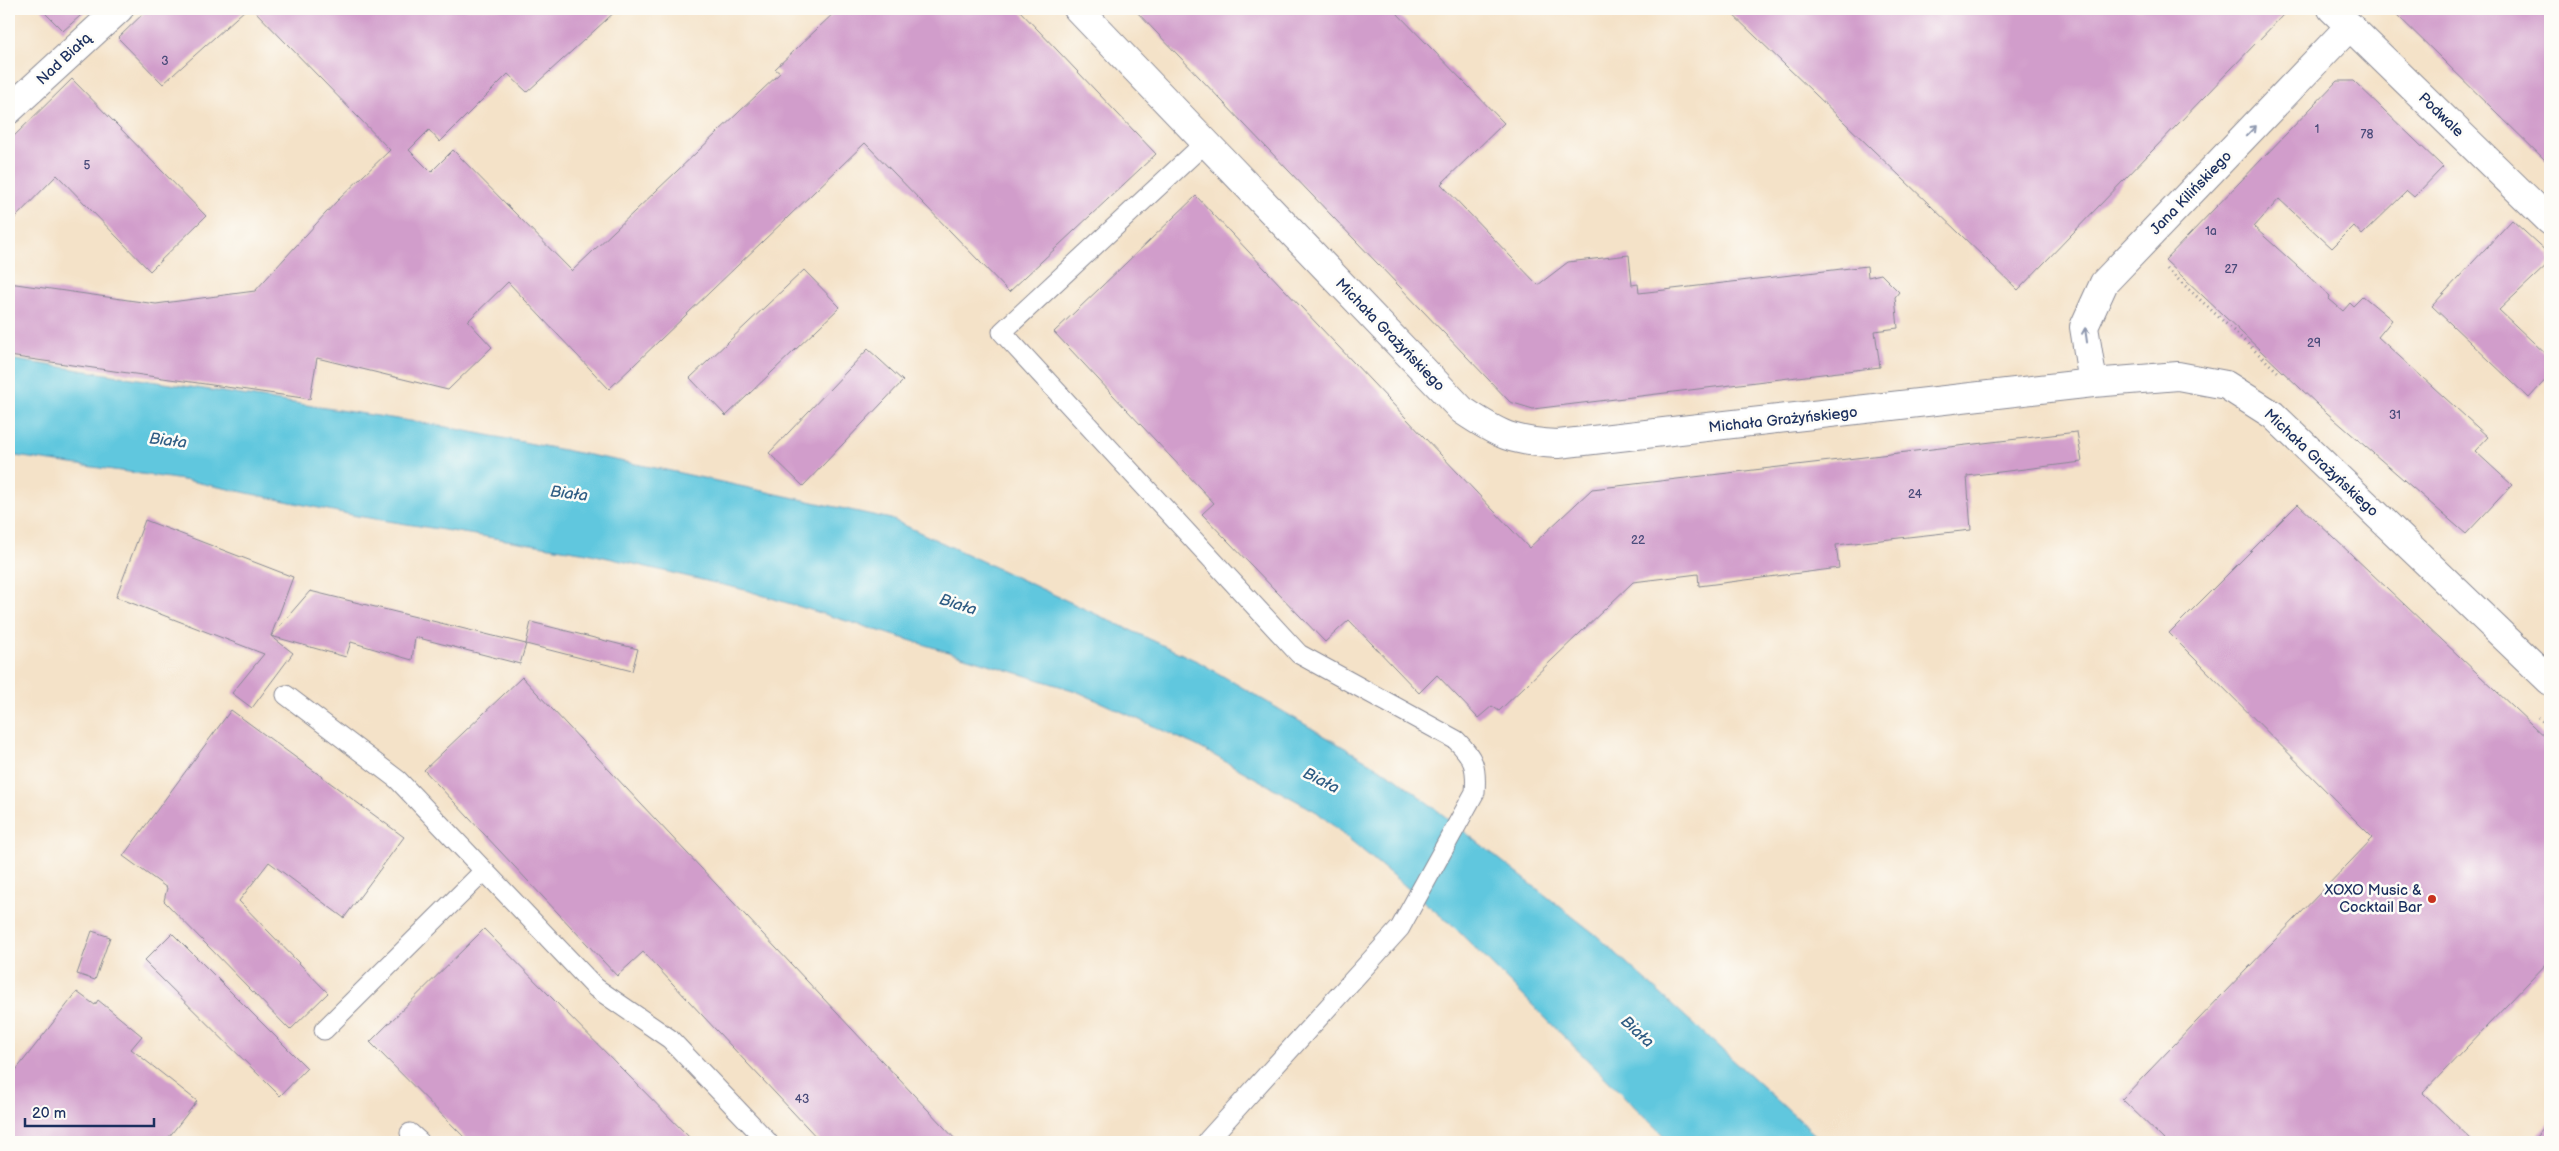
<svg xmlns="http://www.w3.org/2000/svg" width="2559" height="1151" viewBox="0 0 2559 1151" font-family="'Balsamiq Sans',sans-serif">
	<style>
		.water { fill: #61c7de; stroke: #3e7b9e }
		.building { fill: #d19dcb }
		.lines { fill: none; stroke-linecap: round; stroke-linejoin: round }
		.lane-casing { stroke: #888893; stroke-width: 21 }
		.street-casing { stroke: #888893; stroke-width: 30 }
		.path { stroke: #888893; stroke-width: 3; stroke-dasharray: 1 4; stroke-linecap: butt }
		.lane { stroke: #fff; stroke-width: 19 }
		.street { stroke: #fff; stroke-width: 28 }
		.oneway { stroke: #8d97ae }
		.poi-dot { fill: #c8321e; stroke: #fdfcf7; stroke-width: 2 }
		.labels { text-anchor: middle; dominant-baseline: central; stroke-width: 5; stroke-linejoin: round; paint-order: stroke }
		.number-label { font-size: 12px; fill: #484a79 }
		.street-label { font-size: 15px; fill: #1b2f5e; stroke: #fdfcf7 }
		.poi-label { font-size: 15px; fill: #1b2f5e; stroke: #fdfcf7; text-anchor: end }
		.water-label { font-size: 16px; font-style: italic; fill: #305d84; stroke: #fdfcf7 }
	</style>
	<rect width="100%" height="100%" fill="#fdfcf7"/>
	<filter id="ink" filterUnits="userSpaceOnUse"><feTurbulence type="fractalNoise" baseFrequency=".02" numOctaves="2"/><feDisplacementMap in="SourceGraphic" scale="10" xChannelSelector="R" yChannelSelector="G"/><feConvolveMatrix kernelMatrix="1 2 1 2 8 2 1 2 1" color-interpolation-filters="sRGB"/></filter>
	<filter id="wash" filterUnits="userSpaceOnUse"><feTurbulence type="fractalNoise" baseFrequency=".0096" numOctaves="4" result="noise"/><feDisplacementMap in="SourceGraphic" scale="20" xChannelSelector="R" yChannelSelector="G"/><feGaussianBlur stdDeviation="1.12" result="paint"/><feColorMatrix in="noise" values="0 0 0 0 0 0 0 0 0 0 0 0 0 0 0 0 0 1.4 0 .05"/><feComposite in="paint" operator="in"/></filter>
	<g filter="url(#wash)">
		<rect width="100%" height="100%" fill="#f4e2c8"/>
		<!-- water -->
		<path class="water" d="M9,359L436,425L671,471L891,519L1199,662L1396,778L1596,935L1823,1142H1670L1454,927L1317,812L1197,746L1076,691L745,590L587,553L357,516L190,481L9,455Z"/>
		<g id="blocks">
			<!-- building -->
			<path class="building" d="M41,9H88L63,31Z
				M148,9H246L163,84L118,38Z
				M253,9H618L527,92L508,74L440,142L429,130L409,150L431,172L453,150L572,271L780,73L775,69L838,9H1018L1156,154L1009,292L865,143L609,389L508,282L468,321L492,347L448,390L317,358L310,399L9,356V283L156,304L255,291L336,202L390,150Z
				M1134,9H1393L1504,123L1441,184L1538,285L1568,262L1629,255L1632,285L1638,284L1639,293L1867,266L1868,277L1881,274L1899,292L1895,297L1898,328L1875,331L1880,367L1533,409L1510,402Z
				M1727,9H2279L2284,14L2018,290Z
				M2391,9H2550V165Z
				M72,79L206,216L150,271L57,175L9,224V141Z
				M2337,81H2354L2443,167L2414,197L2407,191L2362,235L2354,226L2332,248L2279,199L2254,227L2330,296L2329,299L2343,311L2350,303L2353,306L2363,296L2392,320L2378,337L2488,437L2475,451L2512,485L2466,534L2319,406L2165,260Z
				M1196,196L1529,548L1592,489L2077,432L2082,462L1967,476L1971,530L1836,545L1839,568L1699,586L1698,574L1633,582L1499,711L1492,706L1478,718L1437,675L1419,693L1349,620L1325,642L1202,514L1214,503L1054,332Z
				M2512,220L2550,255V262L2499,310L2550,358V375L2529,398L2432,306Z
				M804,270L840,307L726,416L690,378Z
				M868,349L903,381L803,486L769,453Z
				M2298,504L2550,742V960L2423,1093L2474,1142H2166L2122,1099L2373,838L2169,633Z
				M145,520L293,577L271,636L310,591L526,644L520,664L415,637L412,660L351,642L346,657L271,636L293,653L252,708L232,693L264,654L116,597Z
				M531,622L638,649L632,671L526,644Z
				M522,677L716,884L958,1142H821L643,952L617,976L424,770Z
				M231,710L404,837L344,918L269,862L239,901L328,993L290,1030L164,901L167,888L123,856Z
				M484,929L694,1142H469L370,1042Z
				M92,931L110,937L95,980L77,974Z
				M172,933L307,1068L280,1096L144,961Z
				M77,992L95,1005L98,1000L142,1036L131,1049L197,1101L165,1142H9V1079Z
				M2550,1122V1142H2539L2535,1138Z"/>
		</g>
	</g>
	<g filter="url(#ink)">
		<use href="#blocks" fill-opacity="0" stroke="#888893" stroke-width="1"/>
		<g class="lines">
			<defs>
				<path id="lane" d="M1206,142L1002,332L1299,654L1456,740C1474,758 1477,767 1475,792L1400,928L1208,1140L1211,1142
					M286,695L398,780L596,988L670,1039L768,1142
					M324,1030L483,872
					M410,1133L420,1142"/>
				<path id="street" d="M1078,9L1462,410C1501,436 1511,441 1558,444L2093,383L2178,376L2226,385L2273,415L2550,681
					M2332,9L2550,221
					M9,110L119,9
					M2093,383L2084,327L2104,283L2350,26"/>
			</defs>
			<!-- lane casing -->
			<use href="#lane" class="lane-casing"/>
			<!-- street casing -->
			<use href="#street" class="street-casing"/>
			<!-- path -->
			<path class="path" d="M2167,269L2278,372
				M2538,717L2550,728"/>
			<!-- lane -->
			<use href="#lane" class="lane"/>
			<!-- street -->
			<use href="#street" class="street"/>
		</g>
		<!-- one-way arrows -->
		<defs><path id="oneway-shaft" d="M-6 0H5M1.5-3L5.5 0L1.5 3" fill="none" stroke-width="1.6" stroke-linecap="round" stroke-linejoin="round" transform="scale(1.25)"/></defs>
		<g class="oneway">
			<use href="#oneway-shaft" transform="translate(2251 131) rotate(-46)"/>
			<use href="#oneway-shaft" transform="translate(2086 335) rotate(-98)"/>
		</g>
	</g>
	<!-- markers -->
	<circle class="poi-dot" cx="2432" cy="899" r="5"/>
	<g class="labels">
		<!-- number labels -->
		<g class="number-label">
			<text x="165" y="61">3</text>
			<text x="2317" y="129">1</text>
			<text x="2367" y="134">78</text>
			<text x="87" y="165">5</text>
			<text x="2211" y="231">1a</text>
			<text x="2231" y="269">27</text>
			<text x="2314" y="343">29</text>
			<text x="2395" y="415">31</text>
			<text x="1915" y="494">24</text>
			<text x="1638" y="540">22</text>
			<text x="802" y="1099">43</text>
		</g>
		<!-- street labels -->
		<g class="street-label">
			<text transform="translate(64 59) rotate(-43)">Nad Białą</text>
			<text transform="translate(2441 115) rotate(44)">Podwale</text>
			<text transform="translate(2191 193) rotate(-46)">Jana Kilińskiego</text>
			<text transform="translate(1390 335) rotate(46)">Michała Grażyńskiego</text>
			<text transform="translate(1783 420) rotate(-6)">Michała Grażyńskiego</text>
			<text transform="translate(2321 463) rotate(43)">Michała Grażyńskiego</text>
		</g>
		<!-- poi labels -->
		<g class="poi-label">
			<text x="2422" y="890">XOXO Music &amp;<tspan x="2422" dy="17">Cocktail Bar</tspan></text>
		</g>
		<!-- water labels -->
		<g class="water-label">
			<text transform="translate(168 441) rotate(7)">Biała</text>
			<text transform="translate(569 494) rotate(7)">Biała</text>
			<text transform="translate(958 605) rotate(18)">Biała</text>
			<text transform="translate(1321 781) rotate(27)">Biała</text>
			<text transform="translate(1637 1032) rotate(43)">Biała</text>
		</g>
	</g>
	<!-- margin -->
	<rect width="2559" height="1151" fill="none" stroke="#fdfcf7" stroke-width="30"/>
	<!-- scale -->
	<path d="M25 1118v8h129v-8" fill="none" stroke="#1b2f5e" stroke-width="2.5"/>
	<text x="32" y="1118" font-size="15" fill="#1b2f5e" stroke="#fdfcf7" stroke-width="4" paint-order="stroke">20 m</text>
</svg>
